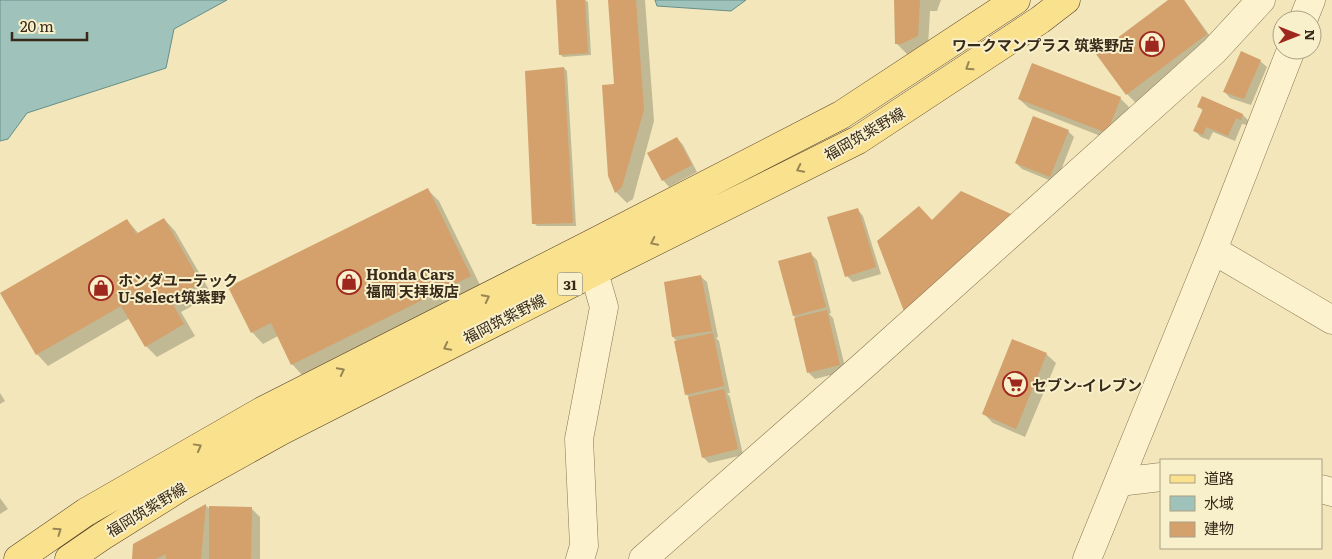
<svg xmlns="http://www.w3.org/2000/svg" width="1332" height="559" viewBox="0 0 1332 559" font-family="Literata,'Noto Sans JP',serif">
	<style>
		.water { fill: #9fc2ba; stroke: #669089 }
		.shadow { fill: #0003 }
		.building { fill: #d4a06c }
		.lines { fill: none; stroke-linecap: round; stroke-linejoin: round }
		.minor-casing { stroke: #8a7553; stroke-width: 29 }
		.major-casing { stroke: #574228; stroke-width: 29 }
		.minor { stroke: #fcf2ce; stroke-width: 28 }
		.major { stroke: #fae18d; stroke-width: 28 }
		.oneway { stroke: #988654 }
		.labels { text-anchor: middle; dominant-baseline: central; stroke-width: 4; stroke-linejoin: round; paint-order: stroke }
		.shield { fill: #f8efcb; stroke: #71654f; stroke-width: 1 }
		.shield-label { font-size: 14px; font-weight: bold; fill: #372a1a }
		.poi-label { font-size: 15px; font-weight: bold; fill: #372a1a; stroke: #f8efcb; text-anchor: start }
		.street-label { font-size: 15px; fill: #372a1a; stroke: #f8efcb }
	</style>
	<rect width="100%" height="100%" fill="#f2e6ba"/>
	<!-- water -->
	<path class="water" d="M0,0H227L174,29L166,68L27,113L8,139L0,141Z
		M655,0H746L731,11L657,6Z"/>
	<!-- shadow -->
	<path class="shadow" d="M575,0H585L588,2L591,55L563,57L560,54Z
		M610,0H645L654,121L633,199L627,203L616,192L610,176L615,85Z
		M895,0H941L937,11H930L928,47L913,55H908L896,43Z
		M1171,0H1184L1215,43L1136,103L1127,94Z
		M1260,61L1267,67L1251,105L1230,98L1224,91Z
		M564,68L567,71L576,226H537L534,223Z
		M1120,98L1129,107L1116,142L1029,108L1019,99Z
		M1202,98L1243,115L1249,121L1247,125L1242,124L1235,141L1213,132L1209,140L1201,137L1195,131L1203,111L1199,107Z
		M1068,131L1074,137L1056,183L1022,169L1016,163Z
		M677,138L683,145L697,172L669,187L663,180Z
		M428,190L439,201L481,287L303,376L292,364L278,336L263,344L252,332Z
		M857,209L863,216L881,274L853,282L847,276Z
		M164,219L175,231L212,295L181,312L195,336L157,357L146,346L130,318L48,366L37,354L127,220L139,234Z
		M811,254L817,260L831,313L829,314L833,318L846,371L815,379L809,373L797,319L794,316Z
		M700,276L707,282L718,337L716,338L719,341L730,393H727L730,397L743,455L709,463L703,457L690,398L686,394L678,342L673,337Z
		M1046,354L1056,363L1025,437L993,423L984,414Z
		M0,393L5,401L0,404Z
		M0,498L8,509L0,514Z
		M205,505L211,510L251,508L260,517V559H134Z"/>
	<!-- building -->
	<path class="building" d="M556,0H585L588,53L559,55Z
		M608,0H636L644,110L622,187L615,193L608,176L602,85L614,84Z
		M894,0H920L918,36L901,44H895Z
		M1168,0H1184L1207,34L1126,95L1096,54Z
		M1241,51L1261,60L1244,99L1223,92Z
		M1032,63L1121,97L1107,133L1018,99Z
		M564,67L573,223L532,224L525,71Z
		M1202,96L1243,114L1241,120L1236,118L1228,136L1206,127L1203,135L1193,131L1203,109L1197,107Z
		M1033,116L1069,130L1050,177L1015,163Z
		M677,137L692,165L662,181L647,153Z
		M428,188L471,276L291,365L271,323L251,333L228,287Z
		M961,191L1011,214L905,314L877,241L919,206L932,220Z
		M858,208L876,267L845,277L827,217Z
		M164,218L201,283L171,301L184,324L145,347L121,306L36,355L0,293L127,219L136,234Z
		M811,252L826,307L793,316L778,261Z
		M701,275L712,331L672,337L664,282Z
		M827,310L840,365L807,373L794,318Z
		M713,333L724,386L685,395L674,341Z
		M1012,339L1047,353L1016,429L982,414Z
		M724,389L738,449L702,458L688,397Z
		M206,504L201,559H166V554L156,559H132L133,544Z
		M209,506L252,507L251,559H209Z"/>
	<g class="lines">
		<defs>
			<path id="minor" d="M1303,20L1311,0
				M1213,250L1332,320
				M1119,482L1161,477
				M1321,489L1332,492
				M580,559L584,546L579,439L604,307L594,272
				M643,559L863,366L1214,51L1261,0
				M1087,559L1213,250L1291,50"/>
			<path id="major" d="M18,559L86,512L262,411L589,245L841,115L1016,0
				M69,559L101,537L184,485L281,431L594,272L858,140L1040,20L1066,0"/>
		</defs>
		<!-- minor casing -->
		<use href="#minor" class="minor-casing"/>
		<!-- major casing -->
		<use href="#major" class="major-casing"/>
		<!-- minor -->
		<use href="#minor" class="minor"/>
		<!-- major -->
		<use href="#major" class="major"/>
	</g>
	<!-- one-way arrows -->
	<defs><path id="oneway-chevron" d="M-2-3.5L2.5 0L-2 3.5" fill="none" stroke-width="1.6" stroke-linecap="round" stroke-linejoin="round" transform="scale(1.25)"/></defs>
	<g class="oneway">
		<use href="#oneway-chevron" transform="translate(969 67) rotate(147)"/>
		<use href="#oneway-chevron" transform="translate(800 169) rotate(154)"/>
		<use href="#oneway-chevron" transform="translate(654 242) rotate(154)"/>
		<use href="#oneway-chevron" transform="translate(486 298) rotate(-27)"/>
		<use href="#oneway-chevron" transform="translate(447 347) rotate(153)"/>
		<use href="#oneway-chevron" transform="translate(341 371) rotate(-27)"/>
		<use href="#oneway-chevron" transform="translate(198 447) rotate(-29)"/>
		<use href="#oneway-chevron" transform="translate(58 531) rotate(-35)"/>
	</g>
	<!-- icons -->
	<defs>
		<symbol id="shop-ring" viewBox="-11 -11 22 22"><circle r="9.5" fill="#f8efcb" stroke="#9e271e" stroke-width="1.5"/><path d="M-5-2.5h2.3a2.7 3.5 0 0 1 5.4 0H5L5.5 6h-11ZM-1.5-2.5h3a1.5 2.3 0 0 0-3 0Z" fill="#9e271e"/></symbol>
		<symbol id="supermarket-ring" viewBox="-11 -11 22 22"><circle r="9.5" fill="#f8efcb" stroke="#9e271e" stroke-width="1.5"/><path d="M-6-5.5h2.5l.6 2H6L4.5 2H-2.5L-4.4-4H-6ZM-1.5 3.2a1.3 1.3 0 1 0 .1 0ZM3 3.2a1.3 1.3 0 1 0 .1 0Z" fill="#9e271e"/></symbol>
	</defs>
	<g fill-rule="evenodd">
		<use href="#shop-ring" x="1138" y="30" width="28" height="28"/>
		<use href="#shop-ring" x="335" y="268" width="28" height="28"/>
		<use href="#shop-ring" x="87" y="274" width="28" height="28"/>
		<use href="#supermarket-ring" x="1001" y="370" width="28" height="28"/>
	</g>
	<g class="labels">
		<!-- shield labels -->
		<rect class="shield" x="557.5" y="272.5" width="25" height="23" rx="4"/>
		<g class="shield-label">
			<text x="570" y="284">31</text>
		</g>
		<!-- poi labels -->
		<g class="poi-label">
			<text x="1134" y="44" text-anchor="end">ワークマンプラス 筑紫野店</text>
			<text x="366" y="273">Honda Cars<tspan x="366" dy="17">福岡 天拝坂店</tspan></text>
			<text x="118" y="279">ホンダユーテック<tspan x="118" dy="17">U-Select筑紫野</tspan></text>
			<text x="1032" y="384">セブン-イレブン</text>
		</g>
		<!-- street labels -->
		<g class="street-label">
			<text transform="translate(864 133) rotate(-30)">福岡筑紫野線</text>
			<text transform="translate(504 318) rotate(-27)">福岡筑紫野線</text>
			<text transform="translate(146 509) rotate(-31)">福岡筑紫野線</text>
		</g>
	</g>
	<!-- legend -->
	<rect x="1160" y="459" width="162" height="90" fill="#f8efcb" stroke="#aba084"/>
	<rect x="1170" y="475" width="25" height="8" fill="#fae18d" stroke="#aba084"/>
	<text x="1204" y="484" font-size="15" fill="#372a1a">道路</text>
	<rect x="1170" y="496" width="25" height="15" fill="#9fc2ba" stroke="#aba084"/>
	<text x="1204" y="509" font-size="15" fill="#372a1a">水域</text>
	<rect x="1170" y="522" width="25" height="15" fill="#d4a06c" stroke="#aba084"/>
	<text x="1204" y="534" font-size="15" fill="#372a1a">建物</text>
	<!-- north arrow -->
	<g transform="translate(1297 35) rotate(90)"><circle r="24" fill="#f8efcb" stroke="#aba084"/>
	<path d="M0-4L9 19L0 12L-9 19Z" fill="#9e271e"/>
	<text y="-8" font-size="14" font-weight="bold" text-anchor="middle" fill="#372a1a">N</text>
	</g>
	<!-- scale -->
	<path d="M12 32v8h75v-8" fill="none" stroke="#372a1a" stroke-width="2.5"/>
	<text x="20" y="32" font-size="15" fill="#372a1a" stroke="#f8efcb" stroke-width="4" paint-order="stroke">20 m</text>
</svg>
